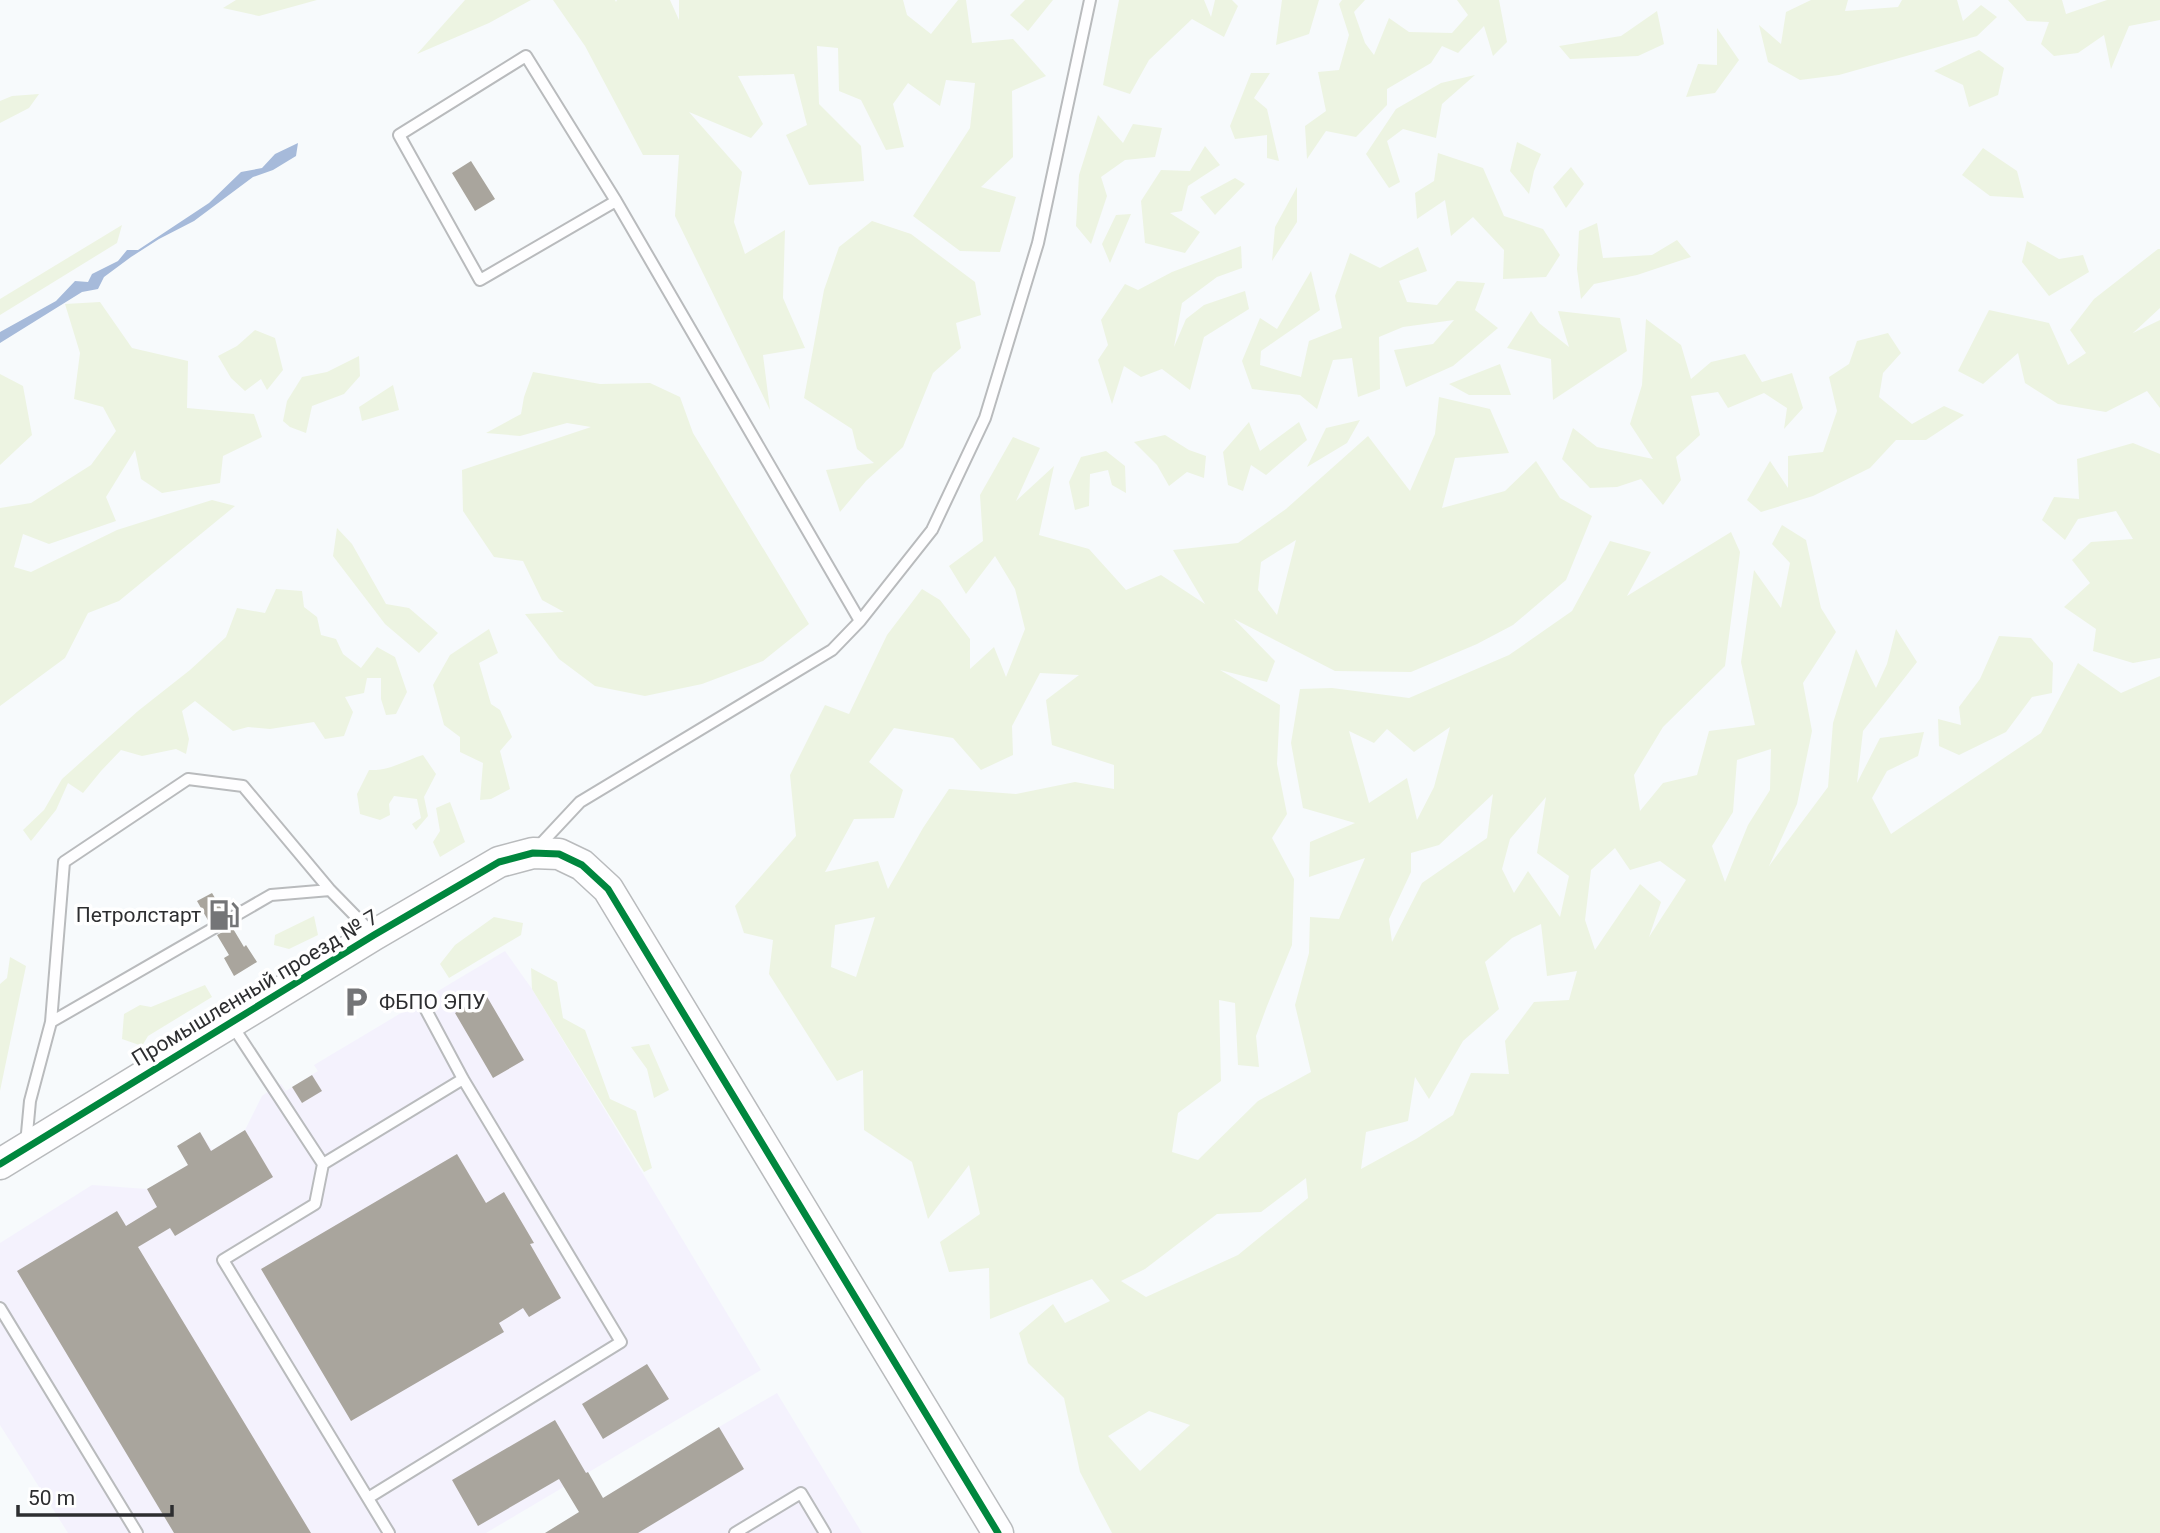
<svg xmlns="http://www.w3.org/2000/svg" width="2160" height="1533" viewBox="0 0 2160 1533" font-family="Roboto,sans-serif">
	<style>
		.industrial { fill: #f4f2fd }
		.green { fill: #edf4e2; fill-rule: evenodd }
		.water { fill: #a6bada }
		.building { fill: #a9a59d }
		.lines { fill: none; stroke-linecap: round; stroke-linejoin: round }
		.lane-casing { stroke: #b9bbbd; stroke-width: 14 }
		.secondary-casing { stroke: #b9bbbd; stroke-width: 33 }
		.lane { stroke: #fefeff; stroke-width: 10 }
		.secondary { stroke: #fefeff; stroke-width: 30 }
		.cycleway-casing { stroke: #fff; stroke-width: 11 }
		.cycleway { stroke: #00873e; stroke-width: 7 }
		.labels { text-anchor: middle; dominant-baseline: central; stroke-width: 7; stroke-linejoin: round; paint-order: stroke }
		.poi-label { font-size: 21px; fill: #2d2e30; stroke: #fff; text-anchor: end }
		.street-label { font-size: 21px; fill: #2d2e30; stroke: #fff }
	</style>
	<rect width="100%" height="100%" fill="#f7fafc"/>
	<!-- industrial -->
	<path class="industrial" d="M505,951L532,989L761,1370L486,1533H68L0,1425V1243L92,1185L147,1189L188,1165L177,1146L200,1132L212,1150L245,1130L262,1096L273,1088L281,1084L286,1091L292,1087L318,1071L314,1065Z
		M777,1393L862,1533H546L719,1427Z"/>
	<!-- green -->
	<path class="green" d="M236,0H317L259,16L223,8Z
		M465,0H531L489,23L417,54Z
		M553,0H615L616,2L617,0H670L679,20V0H903L907,15L931,34L958,0H966L972,43L1013,39L1046,76L1012,91L1013,157L981,187L1016,197L1000,252L960,251L913,216L970,128L975,83L946,80L940,106L908,83L893,104L904,147L886,150L861,100L839,91L838,48L817,46L819,104L861,146L864,181L809,185L786,135L807,125L794,74L738,76L763,124L751,138L689,112L742,172L734,222L745,254L785,230L783,298L805,348L763,355L770,410L675,216L679,155H643L585,46Z
		M1025,0H1053L1028,31L1010,15Z
		M1119,0H1204L1211,17L1215,0H1232L1238,6L1224,37L1192,19L1149,60L1130,94L1103,85Z
		M1282,0H1319L1309,34L1276,45Z
		M1342,0H1365L1354,12L1365,43L1374,55L1389,18L1409,32L1452,33L1468,15L1457,0H1499L1507,42L1493,56L1484,26L1458,53L1442,46L1431,63L1387,89V105L1356,137L1326,131L1307,159L1305,126L1326,111L1318,72L1339,70L1349,35L1339,4Z
		M1811,0H1848L1845,11L1898,7L1902,0H1957L1963,21L1981,5L1997,17L1977,36L1839,75L1800,80L1768,62L1759,25L1781,44L1786,12Z
		M2008,0H2062L2066,14L2107,0H2160V20L2129,26L2111,69L2104,35L2078,53L2054,56L2041,44L2049,22L2027,21Z
		M1657,11L1664,44L1638,56L1570,59L1559,46L1621,36Z
		M1717,28L1739,60L1715,93L1686,97L1698,64L1717,65Z
		M1979,50L2004,68L1998,95L1969,107L1963,85L1934,71Z
		M1251,73H1270L1254,98L1267,109L1279,161L1267,158V135L1235,139L1230,126Z
		M1475,75L1442,104L1436,138L1403,129L1387,141L1400,182L1389,188L1366,154L1396,109L1441,83Z
		M39,94L29,108L0,123V101L12,96Z
		M1098,115L1123,143L1133,124L1162,128L1155,157L1125,160L1101,177L1107,196L1091,244L1076,226L1079,175Z
		M1517,142L1541,154L1534,171L1529,194L1510,171Z
		M1205,146L1220,165L1188,186L1182,211L1170,213L1200,232L1185,253L1145,243L1141,201L1161,170L1190,171Z
		M1983,148L2017,171L2024,198L1990,196L1962,175Z
		M1438,153L1483,168L1504,216L1543,229L1560,255L1546,277L1503,279L1504,250L1473,217L1451,236L1445,200L1417,219L1415,193L1434,181Z
		M1571,167L1584,184L1566,208L1553,187Z
		M1235,178L1245,184L1215,215L1200,197Z
		M1297,187V222L1272,261L1275,227Z
		M1131,214L1110,263L1102,244L1116,215Z
		M872,221L911,234L975,282L981,315L956,323L961,348L933,373L903,447L866,481L840,512L826,470L874,463L857,449L852,429L804,398L824,290L839,247Z
		M1597,223L1603,258L1652,255L1677,240L1691,257L1637,275L1594,284L1581,299L1577,269L1579,231Z
		M122,225L117,243L0,315V299Z
		M2027,241L2059,259L2083,255L2089,272L2049,296L2022,262Z
		M1241,246L1242,268L1217,277L1182,303L1174,347L1186,319L1204,305L1245,291L1249,309L1204,337L1190,390L1162,369L1141,377L1124,366L1112,404L1098,360L1108,345L1101,320L1125,284L1138,290L1172,272Z
		M1418,247L1427,271L1399,281L1407,302L1437,305L1457,281L1485,283L1475,310L1498,328L1453,366L1406,387L1394,350L1433,344L1454,320L1403,327L1379,337L1380,389L1358,397L1352,358L1333,360L1317,409L1300,395L1252,389L1242,361L1260,318L1277,329L1311,271L1320,310L1261,351L1260,365L1301,377L1309,341L1342,328L1335,296L1350,253L1380,268Z
		M2158,249H2160V308L2133,333L2160,320V408L2147,391L2106,412L2058,404L2025,383L2018,353L1983,384L1958,371L1989,310L2049,323L2068,365L2086,353L2070,330L2094,299Z
		M100,302L132,348L188,361L187,408L254,414L262,437L223,456L220,483L162,493L141,479L135,450L106,497L116,521L49,544L23,534L14,567L31,572L117,530L212,500L235,506L119,601L88,613L65,658L0,706V508L31,503L91,465L116,431L103,407L74,399L80,353L65,304Z
		M1531,311L1539,323L1569,347L1558,311L1620,318L1627,351L1553,400L1551,359L1507,348Z
		M1646,319L1681,345L1691,379L1711,362L1745,354L1762,382L1792,373L1803,408L1784,429L1787,408L1764,393L1728,408L1718,392L1691,396L1700,435L1676,457L1681,480L1663,505L1641,479L1617,487L1590,488L1562,459L1573,428L1597,447L1653,459L1630,424L1642,385Z
		M255,330L275,338L283,370L267,390L261,379L245,391L231,378L218,356L237,346Z
		M1888,333L1901,353L1883,373L1879,397L1912,424L1944,406L1964,415L1926,440H1896L1870,468L1813,496L1761,512L1747,500L1770,461L1788,488V456L1823,452L1837,411L1829,377L1849,364L1857,341Z
		M359,356L360,376L344,394L312,406L306,433L290,427L283,421L287,401L302,377L327,372Z
		M1500,364L1511,395H1469L1449,384Z
		M533,372L600,384L650,383L680,397L693,433L809,624L763,661L702,684L645,696L595,686L559,659L525,614L564,612L542,600L523,561L494,557L463,511L462,470L591,427L567,423L520,436L486,433L521,414L524,397Z
		M0,374L23,386L32,435L0,465Z
		M393,385L399,410L362,421L359,407Z
		M1439,397L1490,409L1509,453L1455,458L1442,508L1505,491L1536,461L1560,498L1592,516L1566,580L1513,625L1477,644L1411,672L1335,671L1234,619L1275,661L1267,682L1220,670L1280,705L1277,764L1287,814L1272,838L1294,879L1292,945L1267,1006L1256,1036L1259,1067L1238,1065L1235,1003L1219,1000L1221,1081L1178,1113L1172,1152L1198,1160L1258,1101L1311,1072L1295,1005L1309,953L1310,917L1339,919L1365,858L1309,877L1310,842L1355,823L1303,808L1291,743L1300,689L1332,688L1409,698L1509,655L1572,611L1610,541L1651,552L1627,596L1731,532L1740,552L1725,666L1663,727L1634,775L1640,811L1663,783L1697,775L1709,731L1755,725L1741,662L1754,570L1781,608L1790,563L1772,544L1782,525L1806,540L1821,608L1836,632L1803,683L1812,731L1797,804L1769,866L1828,787L1833,723L1856,649L1876,688L1887,664L1896,629L1917,662L1863,731L1857,783L1880,738L1924,732L1918,756L1887,771L1872,798L1891,834L2041,733L2078,663L2121,693L2160,676V1533H1112L1080,1472L1064,1398L1028,1363L1019,1333L1053,1304L1065,1323L1110,1301L1092,1279L990,1319L989,1268L949,1272L940,1242L980,1214L969,1165L928,1219L912,1162L864,1130L863,1070L837,1081L769,974L773,940L744,933L735,906L796,836L790,775L825,705L849,714L887,635L922,589L940,600L970,639V669L994,647L1006,677L1025,629L1015,589L995,556L966,594L949,566L983,541L980,495L1013,437L1040,448L1016,501L1054,466L1039,535L1089,549L1126,590L1161,575L1205,604L1173,550L1238,543L1286,509L1368,436L1410,491L1435,434ZM1296,540L1277,615L1258,590L1261,562ZM1040,673L1079,675L1046,700L1052,745L1114,765V789L1075,782L1016,794L949,789L923,828L888,889L878,861L825,872L854,819L894,818L903,790L869,762L894,728L953,738L981,770L1013,755L1012,726ZM1450,727L1434,787L1417,820L1407,778L1369,803L1349,731L1374,743L1387,729L1414,752ZM1771,749L1770,790L1748,825L1725,882L1712,846L1733,812L1737,760ZM1493,794L1487,838L1422,883L1392,942L1389,919L1411,872V853L1439,845ZM1546,797L1537,853L1569,876L1560,917L1528,871L1514,893L1502,869L1510,839ZM1615,848L1630,870L1660,861L1686,880L1649,937L1661,902L1640,884L1595,950L1585,920L1591,870ZM875,917L856,977L831,967L835,925ZM1541,924L1547,976L1577,971L1569,1000L1534,1002L1505,1041L1509,1074L1471,1073L1453,1115L1416,1139L1361,1169L1366,1132L1408,1121L1415,1077L1429,1099L1463,1041L1499,1009L1485,962L1512,938ZM1306,1178L1308,1198L1238,1255L1146,1297L1121,1281L1145,1269L1217,1214L1261,1212ZM1149,1411L1190,1425L1140,1471L1108,1436Z
		M1360,420L1347,443L1307,467L1326,428Z
		M1249,422L1260,451L1299,422L1307,440L1266,475L1251,465L1243,491L1228,485L1223,452Z
		M1165,435L1189,450L1206,456L1204,478L1187,472L1169,486L1157,465L1134,442Z
		M2133,443L2160,454V658L2133,663L2093,651L2096,629L2064,607L2090,583L2072,560L2091,542L2133,539L2116,511L2078,519L2065,540L2042,520L2054,497L2079,499L2077,459Z
		M1106,451L1125,466L1126,493L1112,485L1108,470L1090,474L1089,506L1075,510L1069,482L1081,457Z
		M337,528L352,544L386,604L409,608L438,633L419,653L385,624L333,556Z
		M276,589L302,591L304,607L317,617L321,635L336,639L343,654L361,668L377,647L395,657L407,692L396,714L386,715L381,699V678H367L364,693L345,697L353,712L344,736L325,739L314,722L270,729L248,727L233,731L195,701L182,711L189,739L186,754L176,749L142,756L121,750L101,771L83,793L68,783L56,810L31,841L23,830L44,810L62,779L138,711L190,670L226,637L237,608L265,613Z
		M489,629L498,653L479,663L491,704L500,710L512,737L500,751L510,789L491,799L480,800L483,763L460,752V737L444,725L433,685L450,655Z
		M1999,636L2031,638L2053,663L2052,693L2032,697L2006,732L1959,755L1939,746L1938,719L1961,725L1959,707L1980,679Z
		M423,755L436,774L424,797L428,816L416,830L412,824L421,818L417,799L394,796L389,804L390,815L380,820L360,814L357,794L369,770C389,771 404,761 423,755Z
		M450,802L465,842L440,857L433,842L440,831L436,808Z
		M314,916L318,935L289,949L274,945L275,935Z
		M494,917L523,923L521,935L449,978L440,964L455,945Z
		M10,957L26,966L0,1091V984L7,978Z
		M531,968L557,982L563,1018L585,1030L610,1099L636,1111L652,1168L644,1172L532,989Z
		M205,985L212,997L148,1036L142,1046L122,1039L124,1014L140,1005L151,1007Z
		M649,1044L669,1090L654,1098L647,1069L631,1047Z"/>
	<!-- water -->
	<path class="water" d="M298,143L296,156L273,170L253,177L194,221L159,239L131,257L104,277L98,289L82,292L0,343V332L56,301L75,281L88,282L92,274L118,261L127,250H138L209,203L241,172L262,168L275,154Z"/>
	<!-- building -->
	<path class="building" d="M471,161L495,199L475,211L452,173Z
		M212,893L224,913L209,922L197,901Z
		M232,927L244,947L246,945L257,962L234,976L224,958L229,955L217,935Z
		M486,995L524,1060L493,1078L455,1013Z
		M312,1075L322,1091L302,1103L292,1087Z
		M245,1130L273,1177L175,1236L170,1228L138,1247L311,1533H174L17,1271L117,1211L126,1226L157,1207L147,1189L188,1165L177,1146L200,1132L211,1151Z
		M457,1154L486,1203L504,1192L534,1243L530,1244L561,1298L529,1317L523,1308L499,1323L504,1332L351,1421L261,1269Z
		M647,1364L669,1399L603,1439L582,1404Z
		M555,1420L586,1473L588,1472L603,1498L719,1427L744,1469L638,1533H545L579,1512L559,1479L478,1526L452,1480Z"/>
	<g class="lines">
		<defs>
			<path id="lane" d="M860,621L932,530L985,418L1038,243L1090,0
				M537,848L580,802L832,650L860,621L616,201L526,56L399,135L480,280L616,201
				M51,1022L64,862L188,779L243,786L330,890
				M232,1025L323,1164L315,1204L223,1260L389,1533
				M26,1144L30,1101L51,1022L271,895L330,890L372,933
				M323,1164L463,1079
				M0,1308L137,1533
				M368,1498L621,1342L463,1079L426,1010
				M735,1533L801,1493L825,1533"/>
			<path id="secondary" d="M0,1164L374,935L499,862L533,853L559,854L582,865L608,889L998,1533"/>
		</defs>
		<!-- lane casing -->
		<use href="#lane" class="lane-casing"/>
		<!-- secondary casing -->
		<use href="#secondary" class="secondary-casing"/>
		<!-- lane -->
		<use href="#lane" class="lane"/>
		<!-- secondary -->
		<use href="#secondary" class="secondary"/>
		<defs>
			<path id="cycleway" d="M0,1164L374,935L499,862L533,853L559,854L582,865L608,889L998,1533"/>
		</defs>
		<!-- cycleway casing -->
		<use href="#cycleway" class="cycleway-casing"/>
		<!-- cycleway -->
		<use href="#cycleway" class="cycleway"/>
	</g>
	<!-- icons -->
	<defs>
		<symbol id="fuel-bare" viewBox="-9 -9 18 18"><path d="M-5.5-6h7V0h2V4h1.3V-2.5L3-4.5l.8-.8L6-3V5H2.5V1h-1V6h-7ZM-4.2-4.7v3.2H.2V-4.7Z" fill="#747577" stroke="#fff" stroke-width="2.5" paint-order="stroke"/></symbol>
		<symbol id="parking-bare" viewBox="-9 -9 18 18"><path d="M-3.5-5.5H1a3.5 3.5 0 0 1 0 7H-1V5.5H-3.5ZM-1-3.4V-.6H.8a1.4 1.4 0 0 0 0-2.8Z" fill="#747577" stroke="#fff" stroke-width="2.5" paint-order="stroke"/></symbol>
	</defs>
	<g fill-rule="evenodd">
		<use href="#fuel-bare" x="202" y="893" width="44" height="44"/>
		<use href="#parking-bare" x="334" y="980" width="44" height="44"/>
	</g>
	<g class="labels">
		<!-- poi labels -->
		<g class="poi-label">
			<text x="201" y="915">Петролстарт</text>
			<text x="379" y="1002" text-anchor="start">ФБПО ЭПУ</text>
		</g>
		<!-- street labels -->
		<g class="street-label">
			<text transform="translate(255 988) rotate(-31)">Промышленный проезд № 7</text>
		</g>
	</g>
	<!-- scale -->
	<path d="M18 1505v10h154v-10" fill="none" stroke="#2d2e30" stroke-width="3.5"/>
	<text x="28" y="1505" font-size="21" fill="#2d2e30" stroke="#ffffff" stroke-width="5" paint-order="stroke">50 m</text>
</svg>
